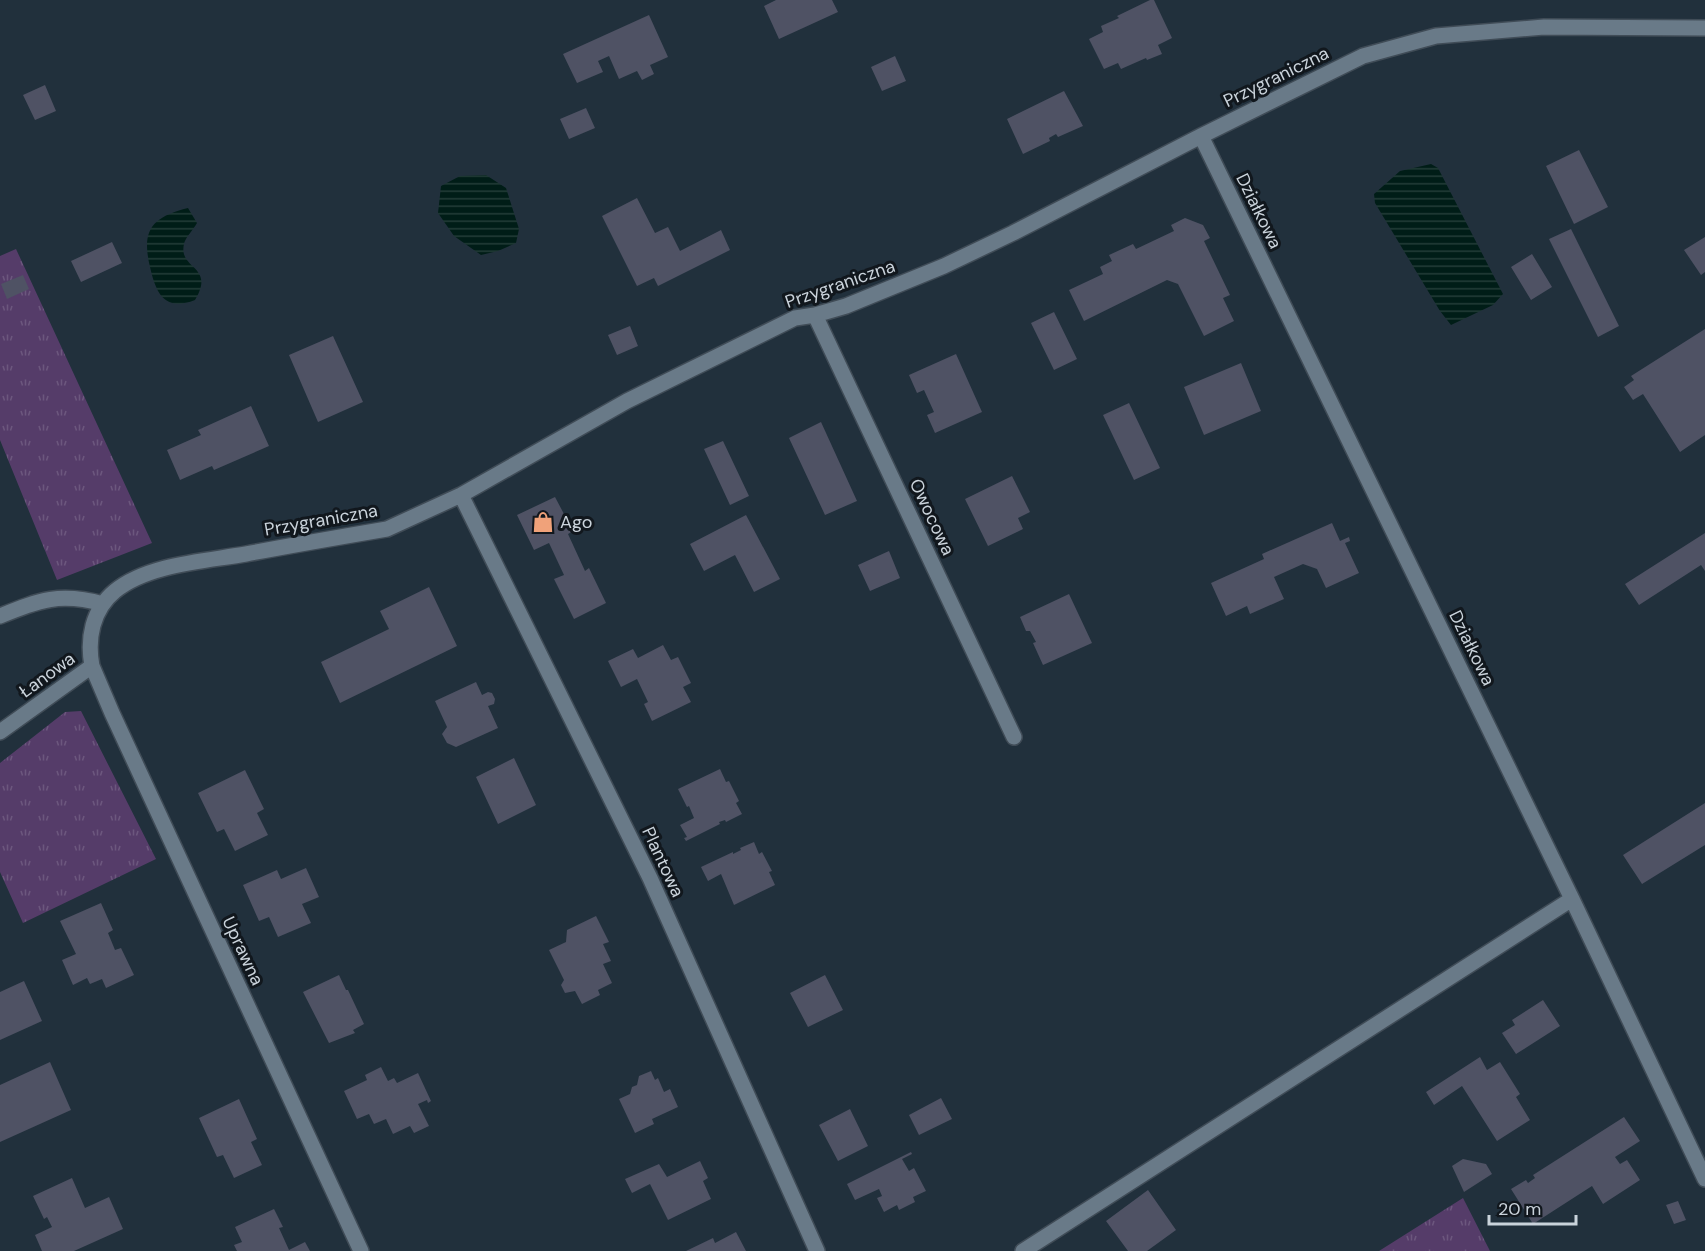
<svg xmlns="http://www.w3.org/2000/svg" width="1705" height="1251" viewBox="0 0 1705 1251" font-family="'DM Sans',sans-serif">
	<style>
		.grass { fill: url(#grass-tufts) }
		.water { fill: url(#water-rules) }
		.building { fill: #4f5264 }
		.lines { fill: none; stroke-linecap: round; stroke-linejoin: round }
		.minor-casing { stroke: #404c57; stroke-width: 18 }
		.minor { stroke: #697a88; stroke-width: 15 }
		.labels { text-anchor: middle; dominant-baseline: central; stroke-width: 6; stroke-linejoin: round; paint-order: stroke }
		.street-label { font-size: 18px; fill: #cad3db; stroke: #11171d }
		.poi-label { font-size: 18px; fill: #cad3db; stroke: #11171d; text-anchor: start }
	</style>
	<defs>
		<pattern id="grass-tufts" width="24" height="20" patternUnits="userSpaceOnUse" patternTransform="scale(1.5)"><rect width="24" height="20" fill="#553c69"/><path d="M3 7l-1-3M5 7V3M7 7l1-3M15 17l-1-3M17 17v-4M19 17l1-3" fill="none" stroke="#6c577e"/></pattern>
		<pattern id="water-rules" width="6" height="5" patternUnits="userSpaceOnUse" patternTransform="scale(1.5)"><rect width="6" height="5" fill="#001d17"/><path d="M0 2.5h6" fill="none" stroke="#243d38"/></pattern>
	</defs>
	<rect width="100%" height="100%" fill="#21303c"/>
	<!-- grass -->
	<path class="grass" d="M16,249L152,543L57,580L0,440V256Z
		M81,711L156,859L23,923L0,872V763L65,712Z
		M1463,1198L1490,1251H1379Z"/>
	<!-- water -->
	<path class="water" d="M1431,164L1438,168L1503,294L1493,305L1451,325L1440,311L1375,203L1374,194L1400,171Z
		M486,175L506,188L519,229L516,243L498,251L481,255L454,236L438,213L441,186L460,176Z
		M188,208L197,223C193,230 185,238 184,244C178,270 216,265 195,300C164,312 156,293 150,267C141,230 152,217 188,208Z"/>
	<!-- building -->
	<path class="building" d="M776,0H832L838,12L779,39L764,6Z
		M1150,0H1154L1172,38L1158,45L1162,54L1147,60L1146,58L1121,69L1118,63L1104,69L1089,39L1103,32L1101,26L1119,18L1117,16Z
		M649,15L668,57L650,65L654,74L642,80L637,71L619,79L609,56L598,61L603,72L577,83L563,54Z
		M895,56L906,81L882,91L871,67Z
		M45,85L56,111L35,120L23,95Z
		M1064,91L1083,126L1058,137L1056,134L1049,138L1050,141L1023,154L1007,119Z
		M586,108L595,128L569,139L560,119Z
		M1579,150L1608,207L1574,224L1546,166Z
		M637,198L655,233L668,227L680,251L721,230L730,250L658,286L654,278L637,286L602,216Z
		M1185,218L1203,225L1210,238L1204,241L1230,295L1223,298L1234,321L1204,336L1178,284L1167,280L1084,321L1069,290L1103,274L1100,267L1112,261L1109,255L1133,244L1136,249L1174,231L1171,225Z
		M1571,229L1619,326L1598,337L1549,239Z
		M1705,237V272L1701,275L1684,250Z
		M112,242L122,263L81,282L71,261Z
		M1532,254L1552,287L1531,300L1511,267Z
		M23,275L29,289L7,299L1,284Z
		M1054,312L1077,359L1054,370L1031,323Z
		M630,326L638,346L617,355L608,335Z
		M1705,329V435L1680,452L1643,394L1633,400L1624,387L1634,380L1631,376Z
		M333,336L363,402L318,422L289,355Z
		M956,354L982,412L935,433L927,415L934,412L924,390L917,393L909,375Z
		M1241,363L1261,411L1204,435L1184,387Z
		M1129,403L1160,468L1134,480L1103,415Z
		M251,406L269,446L214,470L212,466L180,480L167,450L201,435L198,430Z
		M821,422L857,501L825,515L789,438Z
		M723,441L749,496L730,505L704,449Z
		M1012,476L1030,512L1018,518L1023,529L988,546L965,499Z
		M555,497L573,531L568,534L585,571L589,568L606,603L574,619L554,579L564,575L549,543L534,550L517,515Z
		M746,515L780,579L754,592L735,555L704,571L690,544Z
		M1332,523L1340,541L1349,537L1350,541L1345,543L1359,573L1326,588L1317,569L1303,564L1274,577L1284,599L1250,614L1247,606L1226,616L1211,583L1264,559L1262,554Z
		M1705,533V571L1701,565L1639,605L1625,584Z
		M889,551L900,578L870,591L858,565Z
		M429,587L457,646L340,703L321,662L389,629L380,611Z
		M1069,594L1092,643L1043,665L1033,643L1036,642L1030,631H1026L1020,617Z
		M663,645L671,660L678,657L691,683L683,687L691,702L652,721L644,704L648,702L637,679L621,687L608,661L633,649L638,658Z
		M476,682L482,695L488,692L492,693L495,699L494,704L488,706L498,728L456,747L447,743L442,734L447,727L435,701Z
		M514,758L536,805L498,824L476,777Z
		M720,769L726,782L729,781L739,801L736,803L742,814L726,822L725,820L719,822L720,824L686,841L684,838L687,837L680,825L694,818L689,806L687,807L678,789Z
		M245,770L264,809L257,813L268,835L235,851L224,829L217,832L198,793Z
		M1705,803V845L1642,884L1623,855Z
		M754,842L759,854L762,852L772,871L769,872L775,885L734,905L721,874L708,881L701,867L733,852V854L741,850L740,848Z
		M306,868L319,897L302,904L311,923L278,937L269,917L259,921L243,885L277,870L281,879Z
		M101,903L113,930L108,933L115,950L121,948L134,975L106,988L102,979L90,984L87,978L73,985L62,960L76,954L60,921Z
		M596,916L609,942L603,944L611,961L603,964L612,983L598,990L600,995L582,1004L575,991L565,993L561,985L564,980L549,950L566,942L567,930Z
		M339,975L346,990H348L364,1024L353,1030L355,1033L329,1043L303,992Z
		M825,975L843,1010L808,1027L790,993Z
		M24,981L42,1021L0,1040V992Z
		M1543,1000L1560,1026L1516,1054L1502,1033L1515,1025L1512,1020Z
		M1480,1057L1487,1070L1500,1062L1520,1094L1516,1097L1530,1120L1497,1141L1462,1086L1434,1105L1426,1092Z
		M50,1062L71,1110L0,1142V1085Z
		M381,1067L388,1081L394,1078L397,1083L418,1073L431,1101L428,1103L427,1100L418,1104L429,1126L414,1133L410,1126L393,1134L386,1119L374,1124L369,1114L357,1119L344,1091L367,1080L365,1075Z
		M651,1071L655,1080L658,1078L664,1092L670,1089L678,1107L652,1119L654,1124L635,1133L619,1099L630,1094L632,1087L637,1085L639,1076Z
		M941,1098L952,1119L919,1135L909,1115Z
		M239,1099L257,1139L251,1142L262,1165L234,1178L223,1155L217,1157L199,1118Z
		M850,1109L868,1146L838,1161L819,1125Z
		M1624,1117L1640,1141L1615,1157L1620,1164L1627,1160L1640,1180L1603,1204L1592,1186L1533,1224L1511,1189L1526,1180L1528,1183L1535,1178L1533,1175Z
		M911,1152L912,1154L902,1159L909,1171L914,1168L926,1191L913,1197L915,1202L899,1210L897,1205L884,1212L877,1198L882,1196L879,1189L855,1200L847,1184Z
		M1463,1159L1486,1164L1492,1174L1464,1192L1452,1166Z
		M700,1161L708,1178L703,1181L711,1199L668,1220L650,1184L632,1193L625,1179L659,1164L667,1177Z
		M72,1178L85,1208L109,1197L123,1229L74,1251H42L35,1235L52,1227L47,1217L44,1219L33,1196Z
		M1148,1190L1176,1230L1147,1251H1128L1106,1221Z
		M1678,1201L1686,1220L1674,1224L1666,1205Z
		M274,1209L283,1227L279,1228L289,1250L305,1242L310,1251H237L234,1245L242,1242L235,1227Z
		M736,1232L746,1251H686L713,1238L715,1243Z"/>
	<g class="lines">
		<defs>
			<path id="minor" d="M1201,136L1572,899L1705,1179
				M815,315L1014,737
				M461,495L650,878L817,1251
				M0,616C40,600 60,592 103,604
				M92,666L112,713L361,1251
				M0,732L92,666C87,639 92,610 115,591C148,564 206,561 246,554C293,545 340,537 387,529L461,495L627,401L795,318L815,315L846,306L944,266L1013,233L1201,136L1363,56L1436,36L1544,27L1705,28
				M1023,1251L1572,899"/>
		</defs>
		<!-- minor casing -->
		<use href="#minor" class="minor-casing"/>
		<!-- minor -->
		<use href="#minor" class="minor"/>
	</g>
	<!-- icons -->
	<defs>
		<symbol id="shop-bare" viewBox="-9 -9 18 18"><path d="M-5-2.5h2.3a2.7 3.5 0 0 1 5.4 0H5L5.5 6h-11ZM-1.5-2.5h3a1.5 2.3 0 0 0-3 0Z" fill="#f0a27a" stroke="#11171d" stroke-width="2.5" paint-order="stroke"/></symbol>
	</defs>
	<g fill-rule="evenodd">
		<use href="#shop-bare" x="528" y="507" width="30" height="30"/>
	</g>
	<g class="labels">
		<!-- street labels -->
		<g class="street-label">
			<text transform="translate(1276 77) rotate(-26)">Przygraniczna</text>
			<text transform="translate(1259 211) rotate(64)">Działkowa</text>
			<text transform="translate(840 284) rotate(-19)">Przygraniczna</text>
			<text transform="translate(932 517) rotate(65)">Owocowa</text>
			<text transform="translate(321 520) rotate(-10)">Przygraniczna</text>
			<text transform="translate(1472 648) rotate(64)">Działkowa</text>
			<text transform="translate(47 675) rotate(-36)">Łanowa</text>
			<text transform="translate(663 862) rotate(65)">Plantowa</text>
			<text transform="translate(243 951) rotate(65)">Uprawna</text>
		</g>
		<!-- poi labels -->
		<g class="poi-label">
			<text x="560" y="522">Ago</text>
		</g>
	</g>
	<!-- scale -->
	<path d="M1489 1215v9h87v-9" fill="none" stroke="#cad3db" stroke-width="3"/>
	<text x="1498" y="1215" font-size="18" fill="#cad3db" stroke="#11171d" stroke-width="4.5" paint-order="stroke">20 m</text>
</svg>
